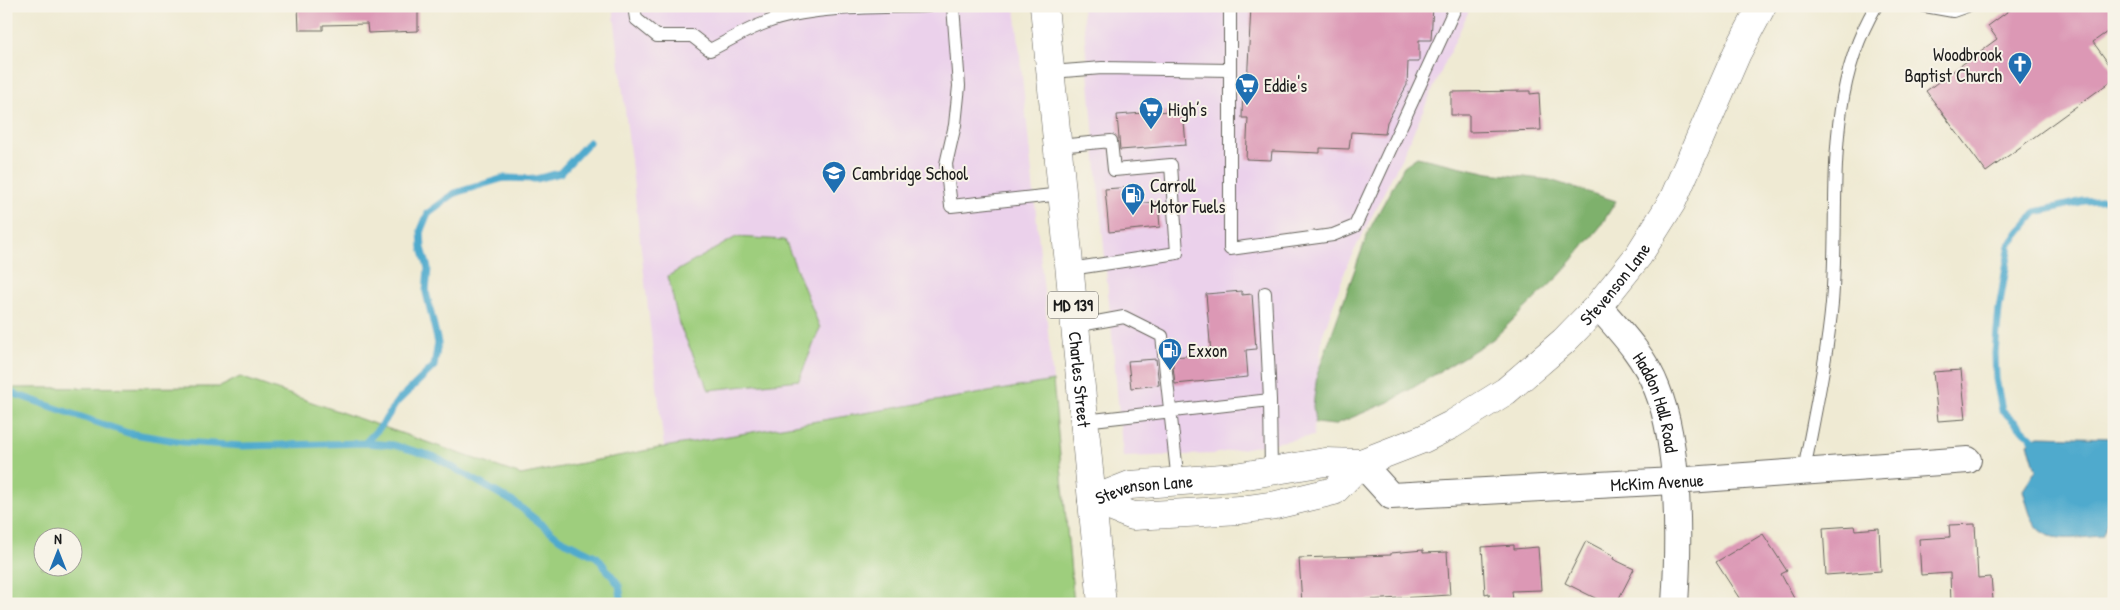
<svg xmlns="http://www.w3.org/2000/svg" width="2120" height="610" viewBox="0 0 2120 610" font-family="'Patrick Hand',sans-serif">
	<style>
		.built { fill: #ebd1eb }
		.green { fill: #9ece7d; stroke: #5d754c; fill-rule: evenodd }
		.forest { fill: #7eb16c; stroke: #4d6644 }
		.water { fill: #4faacd; stroke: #366374 }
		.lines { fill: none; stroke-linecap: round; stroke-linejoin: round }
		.stream { stroke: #4faacd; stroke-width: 7 }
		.building { fill: #dc98b5 }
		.service-casing { stroke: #66645c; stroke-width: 14 }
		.minor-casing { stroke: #66645c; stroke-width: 28 }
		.tertiary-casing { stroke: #66645c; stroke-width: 29 }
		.primary-casing { stroke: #66645c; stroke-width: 29 }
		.service { stroke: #fff; stroke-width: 12 }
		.minor { stroke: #fff; stroke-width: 26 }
		.tertiary { stroke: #fff; stroke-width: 28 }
		.primary { stroke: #fff; stroke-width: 28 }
		.labels { text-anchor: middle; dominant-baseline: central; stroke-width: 4; stroke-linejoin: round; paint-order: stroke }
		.shield { fill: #f7f3e8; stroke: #5e5c59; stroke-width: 1 }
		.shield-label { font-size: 16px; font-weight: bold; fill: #1c1c1c }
		.poi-label { font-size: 18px; fill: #1c1c1c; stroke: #f7f3e8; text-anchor: start }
		.street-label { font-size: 18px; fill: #1c1c1c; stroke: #f7f3e8 }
	</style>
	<rect width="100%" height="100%" fill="#f7f3e8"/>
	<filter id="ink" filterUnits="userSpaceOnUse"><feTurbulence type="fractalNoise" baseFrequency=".02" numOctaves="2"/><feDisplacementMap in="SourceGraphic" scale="10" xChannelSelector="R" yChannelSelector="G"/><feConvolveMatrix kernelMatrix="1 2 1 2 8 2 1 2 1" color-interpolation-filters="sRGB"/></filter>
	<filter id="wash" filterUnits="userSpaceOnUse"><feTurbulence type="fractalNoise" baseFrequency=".0096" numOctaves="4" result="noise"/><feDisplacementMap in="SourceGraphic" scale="20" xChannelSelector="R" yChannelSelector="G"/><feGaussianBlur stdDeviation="1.12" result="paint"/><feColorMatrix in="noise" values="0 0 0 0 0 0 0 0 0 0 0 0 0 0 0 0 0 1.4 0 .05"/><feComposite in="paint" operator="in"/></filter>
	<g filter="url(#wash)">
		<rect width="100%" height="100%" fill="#efead3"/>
		<!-- built -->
		<path class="built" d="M613,6H1015L1053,381L664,447Z
			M1082,6H1471L1401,159L1348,263L1322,337L1313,436L1213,454L1123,457Z"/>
		<!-- green -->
		<path class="green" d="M736,237L785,240L820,328L799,380L709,390L679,324L668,276Z
			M240,377L521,475L664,447L1053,381L1074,604H6V388L220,387ZM42,538H72V568H42Z"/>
		<!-- forest -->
		<path class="forest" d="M1417,157L1489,173L1550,180L1616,201L1600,227L1560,275L1493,339L1391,401L1334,425L1315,423L1313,406L1317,375L1369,230L1404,166Z"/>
		<!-- water -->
		<path class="water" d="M2039,436L2114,438V508L2102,536C2079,537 2044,546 2033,521C2028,511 2026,500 2023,490L2036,470L2028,443Z"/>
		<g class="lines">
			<!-- stream -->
			<path class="stream" d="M6,391L128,433L183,442L242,446L365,443L393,445L433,456L515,503L560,539L597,557L619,585L622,604
				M365,443L382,425L396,403L434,366L438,343L426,292L428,268L422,248L421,230L428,213L455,193L504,178L536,179L560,173L589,142
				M2039,445L2002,410L1996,379L1995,353L1999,309L2010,244L2036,212L2084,201L2114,199"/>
		</g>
		<g id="blocks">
			<!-- building -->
			<path class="building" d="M298,6H418V31L368,33L367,24L323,25V30H299Z
				M1251,6H1433L1431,40H1419V62H1408L1407,85L1387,122L1385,134L1351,132L1349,149L1320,148V153L1272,151L1271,160L1246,159L1248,118H1242L1243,85H1247Z
				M2015,6H2114V27L2093,42L2114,71V79L1986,172L1926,91L1997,39L1988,26Z
				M1530,91V94L1539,93L1541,130L1469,132V115H1451V92Z
				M1183,110L1186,145L1120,150L1117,115Z
				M1131,187L1132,204L1158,202L1160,227L1109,232L1105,189Z
				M1242,291V295L1252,294L1256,349L1246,350L1248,377L1175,384L1172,357L1211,354L1206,294Z
				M1156,359L1159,385L1131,388L1128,361Z
				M1961,370L1966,419L1938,421L1933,372Z
				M1975,524L1978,578L1991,577L1993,600L1978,601V604H1951L1950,573L1921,575L1919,539L1950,537L1949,525Z
				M1854,526L1855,530L1879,528L1881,571L1826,575L1823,528Z
				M1763,534L1787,571L1781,574L1797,604H1743L1716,562Z
				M1586,541L1614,556L1613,559L1634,569L1616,604H1607L1565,583Z
				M1514,545V549L1538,547L1541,590L1512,591L1513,601L1490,602L1489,593L1485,594L1482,547Z
				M1423,550V553L1447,552L1450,595L1302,604L1299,558L1391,555V553Z"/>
		</g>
	</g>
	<g filter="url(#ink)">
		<use href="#blocks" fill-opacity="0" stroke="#66645c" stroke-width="1"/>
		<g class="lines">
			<defs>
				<path id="service" d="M634,6L636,19L657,36H692L710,50C728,41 746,30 765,23C811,5 878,8 928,6
					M953,6L959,86L955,125L946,164L951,206L1062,194
					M1230,6V249L1333,235L1355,226L1456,6
					M1925,6L1953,11L1967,6
					M1051,72L1102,68L1230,70
					M1058,146L1111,141L1114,170L1171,165L1177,253L1070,269
					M1075,326L1124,317L1162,336L1178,482
					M1270,400L1271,472
					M1084,421L1270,400L1265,293
					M1804,471C1814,416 1827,359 1832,303C1840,203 1822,96 1876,6"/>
				<g id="minor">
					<path id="s1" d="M1598,306C1621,332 1645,357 1657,389C1680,446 1679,542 1675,604"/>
					<path id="s2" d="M1361,463L1391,496L1674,481L1968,460"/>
				</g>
				<g id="tertiary">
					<path id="s3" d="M1092,500L1130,485L1235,477L1325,462L1361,463L1423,439L1451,425L1506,391L1564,341L1598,306L1638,256L1672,202L1737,53L1762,6"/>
					<path d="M1092,500L1133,516L1240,510L1276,505L1334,491L1361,463"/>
				</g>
				<g id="primary">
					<path id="s4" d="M1044,6L1102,604"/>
				</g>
			</defs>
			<!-- service casing -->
			<use href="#service" class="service-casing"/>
			<!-- minor casing -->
			<use href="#minor" class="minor-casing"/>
			<!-- tertiary casing -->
			<use href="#tertiary" class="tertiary-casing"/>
			<!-- primary casing -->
			<use href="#primary" class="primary-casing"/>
			<!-- service -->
			<use href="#service" class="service"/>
			<!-- minor -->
			<use href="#minor" class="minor"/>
			<!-- tertiary -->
			<use href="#tertiary" class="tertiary"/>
			<!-- primary -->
			<use href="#primary" class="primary"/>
		</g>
	</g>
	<!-- icons -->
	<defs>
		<symbol id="church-pin" viewBox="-11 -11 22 30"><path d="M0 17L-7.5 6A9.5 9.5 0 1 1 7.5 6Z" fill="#1f6fb2" stroke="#f7f3e8"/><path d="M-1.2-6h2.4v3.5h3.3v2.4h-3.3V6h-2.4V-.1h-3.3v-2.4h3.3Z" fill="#fff"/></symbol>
		<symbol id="supermarket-pin" viewBox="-11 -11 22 30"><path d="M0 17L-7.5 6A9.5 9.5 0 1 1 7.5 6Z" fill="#1f6fb2" stroke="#f7f3e8"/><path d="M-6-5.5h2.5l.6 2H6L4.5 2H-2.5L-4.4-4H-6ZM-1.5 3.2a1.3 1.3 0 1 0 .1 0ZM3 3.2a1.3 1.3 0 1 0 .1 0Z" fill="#fff"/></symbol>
		<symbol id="school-pin" viewBox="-11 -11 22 30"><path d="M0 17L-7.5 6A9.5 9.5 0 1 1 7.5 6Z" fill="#1f6fb2" stroke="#f7f3e8"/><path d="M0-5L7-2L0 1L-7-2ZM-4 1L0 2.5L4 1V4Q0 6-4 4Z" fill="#fff"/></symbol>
		<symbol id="fuel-pin" viewBox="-11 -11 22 30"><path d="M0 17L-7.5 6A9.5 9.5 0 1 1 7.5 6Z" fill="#1f6fb2" stroke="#f7f3e8"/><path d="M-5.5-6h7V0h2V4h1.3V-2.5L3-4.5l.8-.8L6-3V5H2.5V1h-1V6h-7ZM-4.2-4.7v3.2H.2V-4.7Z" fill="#fff"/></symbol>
	</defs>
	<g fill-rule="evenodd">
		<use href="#church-pin" x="2006" y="50" width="28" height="38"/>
		<use href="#supermarket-pin" x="1233" y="71" width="28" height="38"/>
		<use href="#supermarket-pin" x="1137" y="95" width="28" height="38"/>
		<use href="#school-pin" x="820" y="159" width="28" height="38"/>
		<use href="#fuel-pin" x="1119" y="181" width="28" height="38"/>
		<use href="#fuel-pin" x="1156" y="336" width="28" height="38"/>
	</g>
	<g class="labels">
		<!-- shield labels -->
		<rect class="shield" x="1048" y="291.5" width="50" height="27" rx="4"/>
		<g class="shield-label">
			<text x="1073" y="305">MD 139</text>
		</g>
		<!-- poi labels -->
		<g class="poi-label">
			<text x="2002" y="54" text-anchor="end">Woodbrook<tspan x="2002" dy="21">Baptist Church</tspan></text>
			<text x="1264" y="85">Eddie's</text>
			<text x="1168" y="109">High’s</text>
			<text x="852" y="173">Cambridge School</text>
			<text x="1150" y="185">Carroll<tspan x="1150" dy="21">Motor Fuels</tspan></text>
			<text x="1188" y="350">Exxon</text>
		</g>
		<!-- street labels -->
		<g class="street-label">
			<text stroke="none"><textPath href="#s3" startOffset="589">Stevenson Lane</textPath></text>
			<text stroke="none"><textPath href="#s4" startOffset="375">Charles Street</textPath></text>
			<text stroke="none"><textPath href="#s1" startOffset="115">Haddon Hall Road</textPath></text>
			<text stroke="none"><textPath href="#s2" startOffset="311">McKim Avenue</textPath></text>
			<text stroke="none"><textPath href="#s3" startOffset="54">Stevenson Lane</textPath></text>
		</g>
	</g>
	<!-- margin -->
	<rect width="2120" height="610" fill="none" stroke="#f7f3e8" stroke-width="25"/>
	<!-- north arrow -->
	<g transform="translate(58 552)"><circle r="24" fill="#f7f3e8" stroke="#9f9d96"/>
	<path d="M0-4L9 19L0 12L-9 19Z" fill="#1f6fb2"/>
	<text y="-8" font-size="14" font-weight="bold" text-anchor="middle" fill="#1c1c1c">N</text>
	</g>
</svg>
